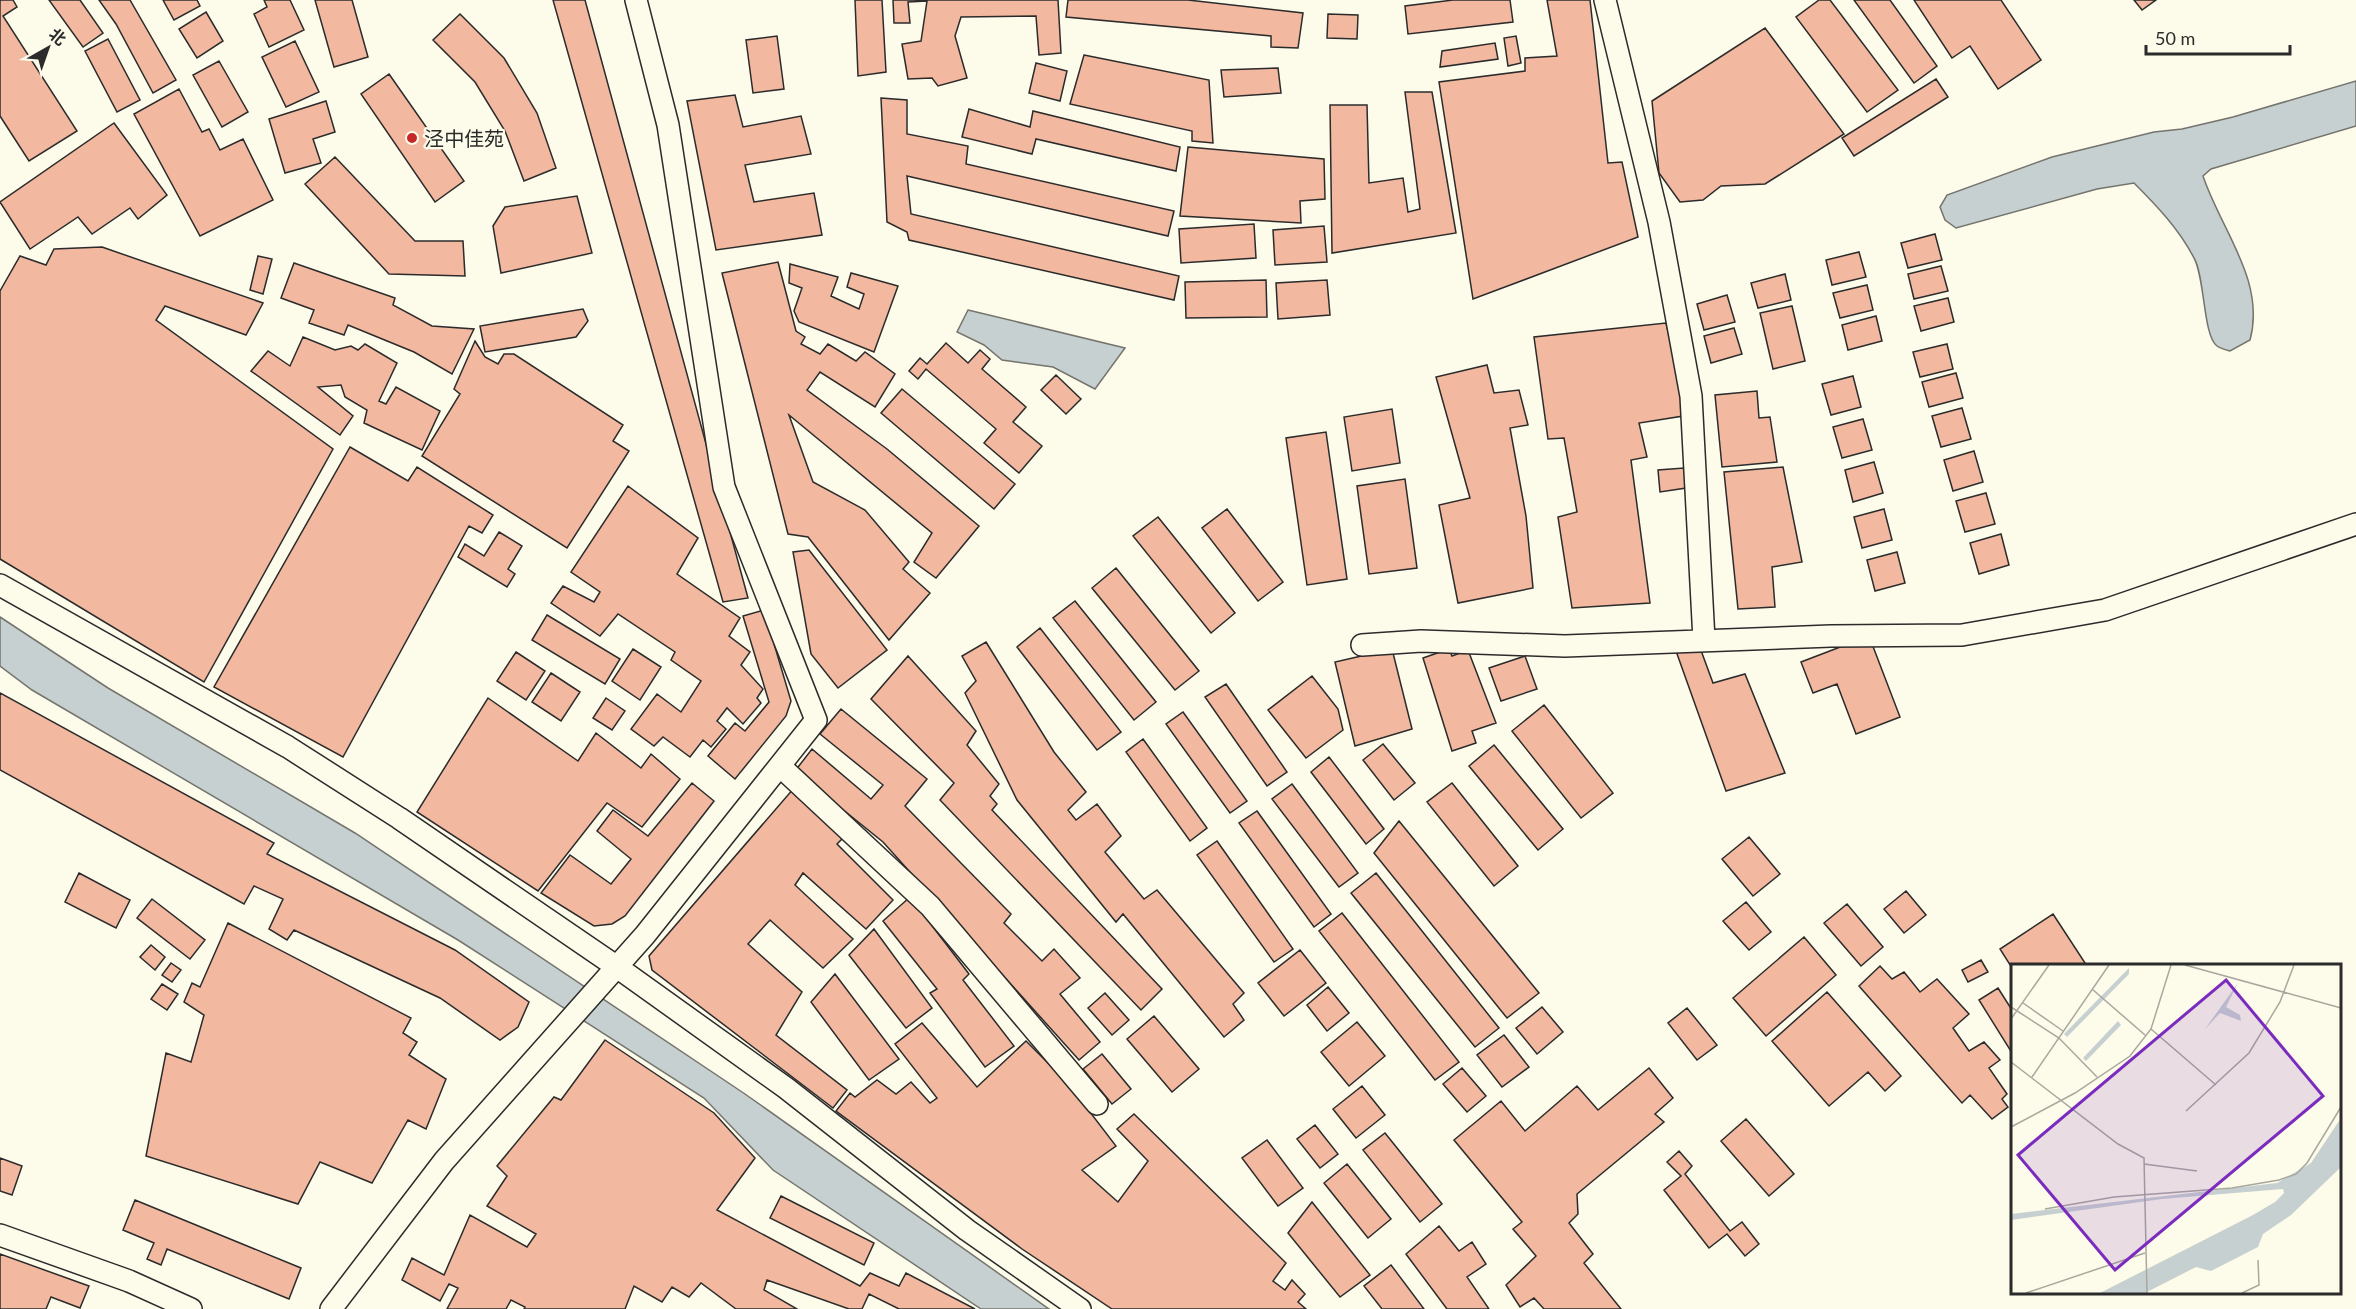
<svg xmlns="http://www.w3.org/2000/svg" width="2356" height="1309" viewBox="0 0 2356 1309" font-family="Lato,'Noto Sans SC',sans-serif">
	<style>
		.water { fill: #c7d0d0; stroke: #74746e; stroke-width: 1.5 }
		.building { fill: #f2b8a0; stroke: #2b2b2b; stroke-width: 1.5 }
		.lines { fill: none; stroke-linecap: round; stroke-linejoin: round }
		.minor-casing { stroke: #2b2b2b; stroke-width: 24 }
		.minor { stroke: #fdfbea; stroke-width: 21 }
		.poi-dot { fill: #c62828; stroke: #fdfbea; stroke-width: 2 }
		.labels { text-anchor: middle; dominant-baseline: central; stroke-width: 4.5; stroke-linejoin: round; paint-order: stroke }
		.poi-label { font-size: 20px; fill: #2b2b2b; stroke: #fdfbea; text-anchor: start }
		.inset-road { fill: none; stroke: #a9a89e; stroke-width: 1.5 }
		.view { fill: #7b2cbf; fill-opacity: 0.15; stroke: #7b2cbf; stroke-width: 3 }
		.inset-edge { fill: none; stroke: #2b2b2b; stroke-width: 3 }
	</style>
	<rect width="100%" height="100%" fill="#fdfbea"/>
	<!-- water -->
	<path class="water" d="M2356,81V126L2211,169L2203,176C2221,230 2266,281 2250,340L2230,351C2226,350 2220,348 2217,346C2203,336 2205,277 2194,258C2179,229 2157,206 2134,183L2097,189L1956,228L1945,220L1940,207L1947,195L2052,157L2154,132L2182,129L2233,117Z
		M968,310L1125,348L1095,389L1053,367L1002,360L984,345L957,332Z
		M0,617L108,688L355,833L745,1094L1049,1309H981L773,1170L704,1098L458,940L32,690L0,666Z"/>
	<!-- building -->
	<path class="building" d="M0,0H13L17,7L3,16L77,131L29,161L0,116Z
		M49,0H80L103,33L83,47Z
		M99,0H130L176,80L153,93L116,24Z
		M163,0H197L200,6L174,20Z
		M264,0H290L304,30L269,47L254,14L267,7Z
		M315,0H352L368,57L334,67Z
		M553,0H585L748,598L723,602Z
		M855,0H882L886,72L858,76Z
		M893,0H1058L1061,53L1039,55L1036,16L961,17L955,36L967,78L938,86L932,78L908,79L902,44L921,41L927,1L908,2L910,23H894Z
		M1068,0H1188L1303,13L1298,48L1271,47V36L1066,17Z
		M1453,0H1510L1513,22L1408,34L1405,6Z
		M1547,0H1590L1608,163L1622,162L1638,237L1473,299L1439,82L1525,71V58L1557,56Z
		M1819,0H1830L1898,90L1867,112L1796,17Z
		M1854,0H1890L1937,66L1914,83Z
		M1914,0H2001L2041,60L1998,89L1970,46L1952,58Z
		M2134,0H2156L2142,10Z
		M206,12L223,41L197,58L179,29Z
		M460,14L504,58L537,113L556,168L524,181L505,131L475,82L433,40Z
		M1328,14L1358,15L1357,39L1327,38Z
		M1765,28L1844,134L1765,184L1721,186L1703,200L1680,202L1659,173L1652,101Z
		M777,36L784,89L753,93L746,40Z
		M1516,36L1521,63L1508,66L1504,38Z
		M108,39L140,100L117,112L85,51Z
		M295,41L319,92L286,107L262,57Z
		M1495,43L1498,59L1440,67L1442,51Z
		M1084,55L1209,80L1213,143L1192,141V131L1070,104Z
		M219,61L248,112L222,127L193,75Z
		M1036,63L1067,71L1060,101L1029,93Z
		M1278,68L1281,93L1224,97L1221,70Z
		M389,74L464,181L435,202L361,94Z
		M1936,79L1948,97L1854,156L1842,138Z
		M179,89L202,132L209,129L220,150L243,139L273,200L200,236L134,114Z
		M1405,92H1432L1456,233L1332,253L1330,105H1367L1369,183L1403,178L1408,212L1420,209Z
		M735,95L743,127L801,116L811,154L745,165L754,202L814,193L822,235L716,250L687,101Z
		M881,98L907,100V134L968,146L966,164L1174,211L1168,236L907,176L911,214L1179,276L1174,300L909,240L907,232L887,222Z
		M326,101L335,132L313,139L321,163L285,173L269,119Z
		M969,109L1030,127L1033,111L1180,147L1176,171L1036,139L1032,154L962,137Z
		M114,123L167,195L138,219L130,208L92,234L78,217L30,249L0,202Z
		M1188,147L1324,159L1325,199L1300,201L1301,223L1180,216Z
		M335,157L415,241H463L465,276L389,274L305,184Z
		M577,196L592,253L501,273L493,226L505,207Z
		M1254,224L1256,258L1181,263L1179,229Z
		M1324,226L1327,262L1275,265L1273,230Z
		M1935,234L1942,260L1908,268L1901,243Z
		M102,247L263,303L246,335L165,306L156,320L333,449L204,682L0,559V291L20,256L46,265L54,249Z
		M1859,252L1866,277L1832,285L1826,260Z
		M258,256L272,259L263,294L250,290Z
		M778,262L796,331L805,337L801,344L820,354L828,344L856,361L865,352L895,374L875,407L820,372L807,390L887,449L979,526L936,578L914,562L932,533L789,415L813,482L865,510L909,562L903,569L930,593L889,640L808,537L788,534L722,273Z
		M294,263L395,298L393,305L432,326L474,329L452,374L414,352L348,325L344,335L309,323L314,310L281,298Z
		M790,264L838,277L831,296L859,309L864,294L847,287L851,273L898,286L874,352L799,322L794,311L802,288L789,283Z
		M1941,266L1948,291L1914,299L1908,274Z
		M1785,274L1791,300L1758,308L1751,283Z
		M1266,280L1267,317L1186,318L1185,282Z
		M1327,280L1330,315L1278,319L1276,283Z
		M1867,285L1873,310L1840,318L1833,293Z
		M1727,295L1735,322L1704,330L1697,304Z
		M1948,298L1954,322L1921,331L1914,306Z
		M1792,306L1805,361L1773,369L1760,313Z
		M583,309L588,321L576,337L485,352L480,326Z
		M1876,316L1882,341L1848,350L1842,325Z
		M1666,323L1680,380L1683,416L1639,423L1647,457L1631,460L1650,603L1572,608L1558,517L1577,512L1564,438L1548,439L1534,337Z
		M1734,328L1742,354L1711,363L1704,336Z
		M303,337L335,350L351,346L358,350L365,344L397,363L379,401L386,404L396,387L440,411L422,450L364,423L367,410L345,397L341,385L318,387L353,416L340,435L251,371L268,351L290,366Z
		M475,341L485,357L498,364L504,354H514L623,425L613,441L629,451L567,548L422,456L460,394L454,389Z
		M946,343L968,363L980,350L990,359L982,369L1026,407L1013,422L1042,446L1019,473L984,443L996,429L926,369L918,379L909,371L920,358L927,364Z
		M1947,344L1953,369L1920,377L1913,352Z
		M1487,365L1494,393L1519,390L1528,425L1510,428L1526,516L1533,588L1458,603L1439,505L1470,498L1436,377Z
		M1956,373L1963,398L1929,407L1922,382Z
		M1056,375L1081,399L1066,414L1041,390Z
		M1853,376L1861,407L1831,415L1822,384Z
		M902,389L1015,484L994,509L881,413Z
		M1757,391L1759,418L1770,417L1777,462L1722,467L1715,395Z
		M1962,408L1971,439L1941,447L1932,416Z
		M1392,409L1400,463L1352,471L1344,417Z
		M1863,419L1872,450L1842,458L1833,427Z
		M1326,432L1347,579L1307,585L1286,438Z
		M350,447L408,481L417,467L493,515L482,533L469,526L343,757L214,687Z
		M1974,451L1983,482L1953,491L1944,460Z
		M1874,462L1883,493L1853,502L1845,470Z
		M1783,467L1802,562L1772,567L1775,607L1738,609L1724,472Z
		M1684,468L1686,488L1660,492L1658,470Z
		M1405,479L1417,568L1369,574L1357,486Z
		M628,486L698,538L677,574L740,618L729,636L750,652L741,665L763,689L757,698L761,703L743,724L727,708L717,721L726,729L711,747L703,740L690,757L663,737L654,746L631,729L657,694L681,712L701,681L671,660L675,652L618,614L600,636L551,603L563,586L594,602L600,592L571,572Z
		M1986,493L1995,524L1965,532L1956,501Z
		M1227,509L1283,582L1258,601L1202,528Z
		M1884,509L1892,540L1862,548L1854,517Z
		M1158,517L1235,613L1211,633L1133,536Z
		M499,532L522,546L508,569L515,574L507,587L458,557L465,544L484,556Z
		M2001,534L2009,565L1979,574L1970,543Z
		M809,550L887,650L838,688L811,654L793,552Z
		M1897,552L1905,583L1875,591L1867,560Z
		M1116,568L1199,671L1175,690L1092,588Z
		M1075,601L1156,702L1134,720L1053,618Z
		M764,610L791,701L786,716L735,779L708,756L735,723L745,731L769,702L743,616Z
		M547,615L620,659L605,684L532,640Z
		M1040,628L1121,732L1097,750L1017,647Z
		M1869,636L1900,717L1856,734L1837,684L1813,693L1801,662Z
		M986,642L1054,752L1086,792L1068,810L1076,820L1097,804L1121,836L1105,852L1144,899L1157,890L1244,993L1233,1004L1244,1020L1224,1037L1123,914L1116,922L1017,800L965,693L976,681L962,656Z
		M1699,645L1713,683L1745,674L1785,773L1726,791L1676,651Z
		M633,649L661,667L640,700L612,681Z
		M1392,649L1412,729L1355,746L1335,662Z
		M1449,649L1452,656L1468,650L1496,723L1472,731L1476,743L1452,751L1423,658Z
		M516,652L545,671L526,700L497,681Z
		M908,656L976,731L967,745L999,784L990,796L997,804L992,810L1162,989L1141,1010L940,800L954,783L871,699Z
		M1525,656L1537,689L1501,701L1489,668Z
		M551,673L580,692L561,721L532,702Z
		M1312,676L1338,709L1343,730L1306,758L1268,710Z
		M1226,684L1287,772L1267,786L1205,697Z
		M0,693L274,843L267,854L455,950L529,1002L518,1027L500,1040L440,998L294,930L287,940L269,929L283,899L254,886L244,904L0,770Z
		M488,698L578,761L596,733L641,768L651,754L680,779L642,827L607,803L538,891L417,812Z
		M606,698L625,711L612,730L593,718Z
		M1544,705L1613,793L1581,818L1512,731Z
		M841,709L927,779L905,806L1011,914L1004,923L1042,961L1054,949L1080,978L1060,994L1100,1042L1079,1060L883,842L795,771L812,749L871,799L883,785L820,734Z
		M1183,712L1247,801L1230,813L1166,724Z
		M1143,739L1207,828L1190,841L1126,752Z
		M1383,744L1415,783L1394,800L1363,760Z
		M1494,745L1563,829L1538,850L1469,766Z
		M1329,757L1384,829L1366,844L1311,772Z
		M692,783L714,801L625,916L612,924L594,926L541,893L570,855L611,884L631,859L597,831L613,810L648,836Z
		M1452,783L1518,866L1494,886L1427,802Z
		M1292,784L1358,873L1339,887L1272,799Z
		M794,788L846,835L837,844L893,900L866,929L803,873L795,885L853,939L823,968L770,920L748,944L802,992L776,1035L847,1090L833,1108L652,970L649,956Z
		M1257,811L1331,914L1314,927L1239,823Z
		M1399,821L1539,993L1507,1018L1374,853Z
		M1749,837L1780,874L1753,896L1722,859Z
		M1217,841L1293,949L1274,962L1197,855Z
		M79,873L130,900L116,928L65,902Z
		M1376,873L1499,1028L1475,1047L1351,893Z
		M1906,891L1926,915L1904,933L1884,909Z
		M910,897L969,974L963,980L1014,1046L985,1067L930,993L937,989L883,921Z
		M152,899L205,940L190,959L137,918Z
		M1746,902L1771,932L1749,950L1723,921Z
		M1847,904L1883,947L1861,966L1824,923Z
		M1342,913L1459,1062L1435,1080L1319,931Z
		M2053,914L2087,966H2012V968L2000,949Z
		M228,923L411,1018L403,1033L417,1042L409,1055L446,1079L426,1129L408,1120L372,1183L320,1162L298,1204L146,1156L166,1053L191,1062L204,1015L184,1002L192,983L200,987Z
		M874,929L932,1008L906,1028L849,955Z
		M1804,937L1836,975L1766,1036L1733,998Z
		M151,945L165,957L155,970L140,957Z
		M1300,950L1326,983L1284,1016L1258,983Z
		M1981,960L1988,972L1968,982L1962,970Z
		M171,963L181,970L172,982L162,975Z
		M1880,966L1892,979L1904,972L1920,992L1937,979L1969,1014L1953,1028L1969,1051L1984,1042L2000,1060L1989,1068L2007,1094L2002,1099L2008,1107L1992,1119L1970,1095L1962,1103L1859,986Z
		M835,974L899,1059L869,1080L811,1002Z
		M162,984L178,994L167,1010L151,999Z
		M1328,987L1349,1013L1327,1031L1307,1005Z
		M1998,988L2012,1010V1053L1979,1000Z
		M1827,992L1901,1076L1885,1091L1868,1072L1829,1106L1772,1041Z
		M1105,993L1129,1020L1112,1035L1088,1008Z
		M1542,1007L1563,1032L1537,1054L1516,1028Z
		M1687,1008L1717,1045L1697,1060L1668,1023Z
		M1154,1016L1199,1069L1172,1092L1127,1039Z
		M1357,1022L1385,1056L1349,1086L1321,1052Z
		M922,1023L977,1087L1026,1041L1067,1082L1116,1146L1082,1170L1118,1202L1148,1161L1117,1129L1134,1114L1286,1263L1273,1281L1285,1290L1292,1280L1305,1294L1298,1302L1306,1309H1112L1022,1249L836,1111L850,1093L855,1097L877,1080L896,1094L911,1082L930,1103L937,1098L895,1044Z
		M1504,1035L1529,1067L1502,1087L1477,1055Z
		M605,1040L714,1113L755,1158L717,1210L860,1286L870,1273L899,1286L906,1273L975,1309H899L869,1294L862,1309H849L767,1280L764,1290L797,1309H736L701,1283L689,1297L672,1287L662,1302L634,1286L625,1309H524L525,1307L511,1300L506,1309H447L458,1288L449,1284L440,1301L402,1280L412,1258L444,1275L470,1215L527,1247L536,1234L487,1206L507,1176L497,1166L554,1097L561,1100Z
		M1102,1054L1131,1089L1112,1104L1083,1069Z
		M1462,1068L1486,1096L1467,1112L1443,1084Z
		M1649,1068L1673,1098L1655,1114L1664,1122L1577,1194L1578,1214L1569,1223L1593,1254L1584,1263L1621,1309H1544L1534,1298L1520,1307L1506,1285L1536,1256L1513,1229L1522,1222L1454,1140L1501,1101L1525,1131L1577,1086L1598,1110Z
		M1362,1086L1385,1115L1356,1138L1333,1109Z
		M1746,1119L1794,1174L1769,1196L1721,1141Z
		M1315,1125L1338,1154L1320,1168L1297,1139Z
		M1385,1133L1442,1204L1420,1222L1363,1150Z
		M1267,1140L1303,1188L1278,1206L1242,1158Z
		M1679,1151L1692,1166L1685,1174L1730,1231L1742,1222L1759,1244L1745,1256L1727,1234L1709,1248L1664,1190L1681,1176L1667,1162Z
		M0,1158L22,1166L12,1195L0,1191Z
		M1347,1164L1391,1219L1368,1238L1324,1183Z
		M781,1196L874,1243L864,1265L770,1218Z
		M135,1200L301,1268L289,1299L167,1249L161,1265L147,1259L154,1243L123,1230Z
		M1312,1202L1370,1275L1340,1297L1288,1233Z
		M1439,1226L1459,1251L1472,1242L1486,1264L1467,1277L1489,1309H1447L1406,1254Z
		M0,1254L89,1286L80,1308L51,1297L46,1309H0Z
		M1391,1265L1424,1309H1382L1364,1286Z"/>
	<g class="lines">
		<defs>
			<path id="minor" d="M1605,0L1659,222L1691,396L1704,640
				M0,585L288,747L399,818L617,967L786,1088L967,1230L1080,1309
				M1362,645L1421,641L1565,646L1831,636L1962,635L2105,610L2356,524
				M780,766L930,906L1097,1104
				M0,1235L129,1281L191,1309
				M331,1309L444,1161L645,935L816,720L724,487L668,125L636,0"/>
		</defs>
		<!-- minor casing -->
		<use href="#minor" class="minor-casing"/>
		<!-- minor -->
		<use href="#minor" class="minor"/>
	</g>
	<!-- markers -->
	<circle class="poi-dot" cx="412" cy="138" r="6"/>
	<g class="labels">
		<!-- poi labels -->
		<g class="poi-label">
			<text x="424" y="138">泾中佳苑</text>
		</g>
	</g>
	<!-- overview -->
	<g transform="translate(2011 964)">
		<rect width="330" height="330" fill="#fdfbea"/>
		<path d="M118,4V10L56,73L53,70ZM227,19L215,43L229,51L230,57L209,49L194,65ZM107,57L110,61L75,97L72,94ZM330,154V203L280,251L252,270L247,283L200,307L185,303L134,329H89L242,251L264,238L273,229L272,225L151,235L0,256V250L266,219L300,199Z" fill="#c7d0d0"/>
		<path class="inset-road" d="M174,1L330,44M81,25L134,71M12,39L52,67M0,43L48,74L86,113M0,55L38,1M140,65L205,121M0,98L107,180L133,194L136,329M21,113L98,1M175,147L238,89L269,38L283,1M0,163L64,129L119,92L140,65L160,1M133,200L186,207M34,245L103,233L221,224L268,216L285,210L296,199L330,143M15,329L134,289M231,329L248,321L247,296"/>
		<path class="view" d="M215,16L312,132L104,306L7,191Z"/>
		<rect width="330" height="330" class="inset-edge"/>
	</g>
	<!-- north arrow -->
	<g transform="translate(48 48) rotate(40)" stroke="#fdfbea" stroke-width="4.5" paint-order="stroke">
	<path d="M0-4.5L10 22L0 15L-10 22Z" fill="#2b2b2b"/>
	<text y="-9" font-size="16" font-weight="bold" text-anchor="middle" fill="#2b2b2b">北</text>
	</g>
	<!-- scale -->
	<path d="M2146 45v9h144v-9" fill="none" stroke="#2b2b2b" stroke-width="3"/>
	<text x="2155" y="45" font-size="18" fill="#2b2b2b" stroke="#fdfbea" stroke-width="4.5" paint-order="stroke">50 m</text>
</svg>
